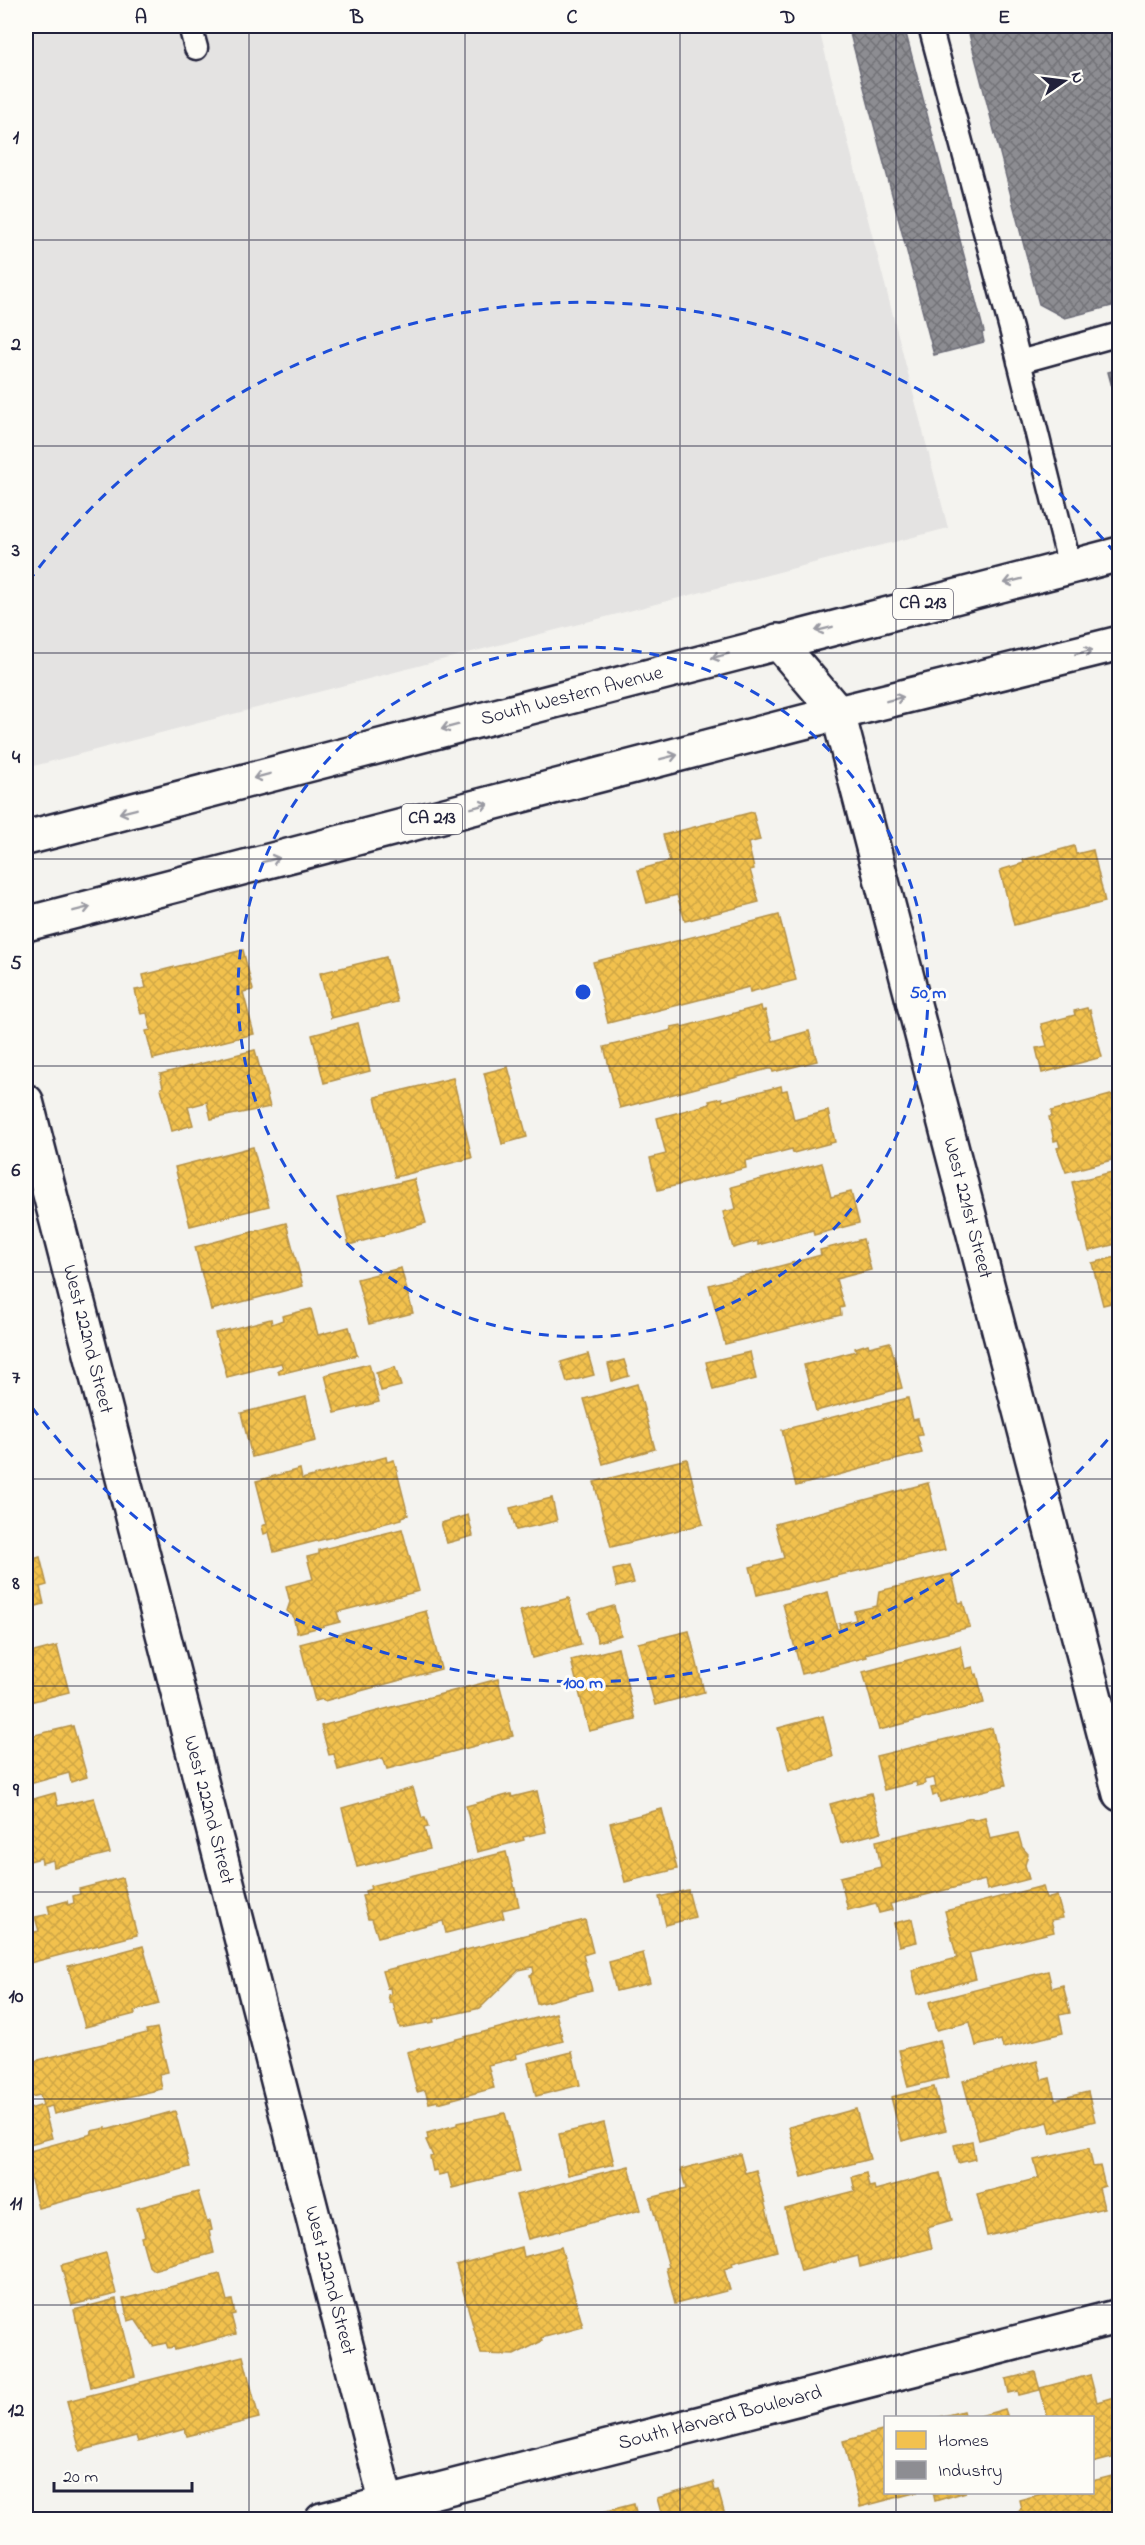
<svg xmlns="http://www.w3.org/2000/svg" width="1145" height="2545" viewBox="0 0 1145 2545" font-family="'Indie Flower',sans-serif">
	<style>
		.built { fill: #e4e3e2 }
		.homes { fill: url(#homes-cross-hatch); stroke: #b49148; stroke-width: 1.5 }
		.industry { fill: url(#industry-cross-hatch); stroke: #6d6d78; stroke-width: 1.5 }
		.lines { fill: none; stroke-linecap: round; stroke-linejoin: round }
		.lane-casing { stroke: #22223b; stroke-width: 27 }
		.street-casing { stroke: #22223b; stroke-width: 38 }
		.primary-casing { stroke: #22223b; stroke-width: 38 }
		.lane { stroke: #fdfcf7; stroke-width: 22 }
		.street { stroke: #fdfcf7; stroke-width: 33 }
		.primary { stroke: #fdfcf7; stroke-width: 33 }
		.oneway { stroke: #9a9aa2 }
		.grid { fill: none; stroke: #22223b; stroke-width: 1.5; stroke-opacity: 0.55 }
		.ring { fill: none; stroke: #1d4ed8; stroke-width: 3; stroke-dasharray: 10 8 }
		.labels { text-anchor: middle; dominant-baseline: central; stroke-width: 6; stroke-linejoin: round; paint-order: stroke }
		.shield { fill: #fdfcf7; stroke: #646373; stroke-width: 1.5 }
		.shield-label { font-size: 18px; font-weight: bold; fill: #22223b }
		.street-label { font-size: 20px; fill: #22223b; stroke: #fdfcf7 }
		.centre { fill: #1d4ed8; stroke: #fdfcf7; stroke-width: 3 }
		.ring-label { font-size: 18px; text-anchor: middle; font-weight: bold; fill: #1d4ed8; stroke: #fdfcf7; stroke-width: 6; stroke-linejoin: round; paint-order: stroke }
		.neatline { fill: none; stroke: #22223b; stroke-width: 2 }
		.grid-label { font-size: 20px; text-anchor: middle; font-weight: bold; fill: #22223b }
	</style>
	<defs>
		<pattern id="homes-cross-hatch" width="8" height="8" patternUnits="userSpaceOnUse" patternTransform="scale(1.5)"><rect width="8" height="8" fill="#f2c14e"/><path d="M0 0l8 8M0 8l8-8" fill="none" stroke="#cfa645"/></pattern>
		<pattern id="industry-cross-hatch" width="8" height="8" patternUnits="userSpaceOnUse" patternTransform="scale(1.5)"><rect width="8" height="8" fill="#8d8d92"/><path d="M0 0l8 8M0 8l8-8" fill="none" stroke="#737378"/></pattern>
	</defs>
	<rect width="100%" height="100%" fill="#f4f3ef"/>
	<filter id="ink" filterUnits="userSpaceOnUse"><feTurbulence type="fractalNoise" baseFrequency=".0167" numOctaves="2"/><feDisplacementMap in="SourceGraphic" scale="12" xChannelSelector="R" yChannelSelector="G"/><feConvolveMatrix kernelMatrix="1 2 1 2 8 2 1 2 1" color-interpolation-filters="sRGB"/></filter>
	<g filter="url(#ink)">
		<!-- built -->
		<path class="built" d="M26,26H818L948,528L26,768Z"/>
		<!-- homes -->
		<path class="homes" d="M753,812L760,840L748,843L754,869L750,870L759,902L685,921L677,895L647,903L638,870L670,861L663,835Z
			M1074,846L1076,854L1093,850L1105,902L1014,925L1000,870L1024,863L1023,860Z
			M779,915L796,980L750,992L749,987L608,1023L593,962Z
			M243,950L253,990L243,992L254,1034L153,1059L146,1031L151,1030L147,1013L141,1014L135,990L146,988L143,975Z
			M386,957L397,1002L331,1018L320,973Z
			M761,1006L762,1011L765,1010L773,1041L809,1031L817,1061L773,1072L772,1069H768L620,1108L604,1047L672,1030L671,1027L681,1025L682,1027Z
			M1087,1008L1088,1011L1090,1010L1102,1057L1042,1073L1036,1048L1047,1046L1041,1024L1075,1015L1074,1011Z
			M358,1023L370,1071L324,1083L312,1035Z
			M255,1050L270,1107L211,1119L207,1102L188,1107L193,1125L172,1131L161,1088L163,1087L160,1074Z
			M508,1067L527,1137L502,1144L484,1073Z
			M453,1078L472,1158L395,1177L375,1097Z
			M781,1086L782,1091L787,1090L794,1120L828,1111L835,1142L793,1153L792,1149L745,1161L746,1168L658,1190L650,1158L666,1154L657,1118L710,1104L709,1101L722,1098L723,1101Z
			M1118,1093L1120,1158L1066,1172L1057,1148L1060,1147L1058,1140L1054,1141L1049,1117H1052L1051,1111Z
			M253,1147L269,1206L190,1226L175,1167Z
			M822,1163L831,1197L851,1192L859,1223L814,1235L813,1230L758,1245V1241L733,1248L723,1212L736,1209L731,1187Z
			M1120,1170V1243L1089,1251L1072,1182Z
			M414,1179L426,1223L349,1245L337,1198Z
			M286,1223L303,1286L211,1310L195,1247Z
			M863,1239L871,1270L836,1279L844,1307L840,1308L841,1315L725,1344L709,1285L821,1255L820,1250Z
			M1120,1256V1303L1119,1301L1103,1305L1092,1263Z
			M401,1268L413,1313L369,1324L357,1279Z
			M311,1309L318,1335L349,1327L357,1355L279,1374L278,1370L283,1368L281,1363L227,1377L215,1333L271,1319L272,1324L283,1320L282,1316Z
			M890,1342L902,1388L816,1411L804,1365L856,1351L855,1348L868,1344L869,1347Z
			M750,1352L756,1379L713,1390L706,1362Z
			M588,1354L594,1375L567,1382L561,1362Z
			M624,1360L629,1376L612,1381L608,1364Z
			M369,1364L379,1402L335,1413L325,1375Z
			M395,1367L401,1386L381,1391L376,1373Z
			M637,1384L655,1449L603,1464L584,1399Z
			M306,1397L316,1441L252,1457L241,1413Z
			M908,1398L913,1420L918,1419L922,1435L917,1436L922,1453L796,1486L782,1430Z
			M386,1457L387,1462L394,1460L408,1515L402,1517V1519L274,1552L269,1532L264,1534L262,1526L267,1524L256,1481L300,1469L302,1479Z
			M687,1459L703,1524L611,1547L594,1482Z
			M928,1483L945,1550L757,1595L750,1567L784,1558L775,1524Z
			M552,1498L557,1521L516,1530L510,1508Z
			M468,1515L473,1536L447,1543L441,1523Z
			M402,1529L419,1591L337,1612L340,1622L297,1633L293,1616L287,1611L290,1602L286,1586L313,1579L307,1557L319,1554V1550Z
			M31,1555L32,1559L40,1557L47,1585L40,1587L44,1604L26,1609V1556Z
			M629,1566L634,1583L617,1587L613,1570Z
			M952,1574L959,1603L963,1602L970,1627L866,1654L867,1657L802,1674L783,1604L828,1592L837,1629H840L839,1624L856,1620L854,1611L877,1606L879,1591Z
			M569,1598L581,1645L532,1658L520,1611Z
			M614,1606L621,1635L598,1642L589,1613Z
			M426,1611L441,1669L324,1701L323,1699L315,1701L300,1644Z
			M689,1631L704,1692L655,1705L638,1643Z
			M57,1646L69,1692L26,1703V1654Z
			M960,1646L965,1669L973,1667L975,1675L977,1674L984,1703L879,1730L863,1672Z
			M618,1648L636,1720L589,1731L571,1660Z
			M498,1679L513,1736L387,1769L383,1758L338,1770L334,1754L329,1755L321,1726Z
			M823,1716L833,1757L789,1770L778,1728Z
			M73,1726L87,1777L71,1782L69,1773L26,1785V1737Z
			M992,1728L1006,1785L940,1802L938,1794L933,1796L931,1788L936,1787L934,1778L924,1780L925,1784L917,1786L916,1782L884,1790L876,1756Z
			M413,1788L422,1818H425L428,1827L424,1828L430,1849L357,1867L342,1808Z
			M537,1791L546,1832L523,1837L524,1840L477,1852L466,1806L511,1794L512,1797Z
			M55,1793L58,1806L94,1798L110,1853L54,1867L53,1860L42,1863L41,1858L26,1862V1801Z
			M871,1793L882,1832L841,1843L830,1804Z
			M662,1809L677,1869L625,1882L610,1823Z
			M985,1817L990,1839L1018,1833L1022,1847L1028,1854L1025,1865L1029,1879L987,1890L985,1880L890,1904L892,1910L879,1913L876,1903L848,1910L840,1877L881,1867L876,1841L972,1818V1820Z
			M506,1852L519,1906L502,1910L504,1918L446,1933L443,1921L378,1937L372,1919H368L362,1896L366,1895L365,1891L371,1889L370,1886Z
			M122,1878L137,1935L26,1964V1934L39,1931L35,1917L50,1914L48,1906L67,1901L68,1905L74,1903L73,1896L80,1894L79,1889Z
			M1043,1886L1046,1899L1057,1896L1063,1918L1051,1920L1054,1932L969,1953L976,1979L918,1994L912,1970L957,1958L945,1911Z
			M688,1890L695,1917L666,1925L659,1897Z
			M912,1919L917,1942L899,1946L894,1923Z
			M585,1920L593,1952L583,1955L592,1990L537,2004L530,1975L534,1973L533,1967L519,1970L480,2008L433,2019L434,2022L400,2028L393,2003H390L388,1995L391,1994L390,1987L387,1988L382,1971Z
			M143,1946L159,2004L134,2011L135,2014L85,2027L68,1966Z
			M643,1953L650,1983L616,1991L609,1962Z
			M1048,1971L1052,1988L1063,1985L1070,2013L1059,2015L1063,2033L1003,2048L1001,2040L976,2046L970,2022L936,2030L929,2002Z
			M556,2013L563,2041L516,2054L517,2058L488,2065L494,2088L438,2103V2101L429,2103L425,2090L417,2092L407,2052Z
			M157,2028L168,2072L159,2074L162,2089L54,2114L52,2106L44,2108L52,2138L26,2145V2110L43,2105L40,2095L26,2098V2063L147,2033L146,2030Z
			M940,2040L949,2077L908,2087L899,2050Z
			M572,2052L580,2085L536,2096L528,2063Z
			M1037,2061L1042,2080L1050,2078L1055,2100L1088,2092L1095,2121L1051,2133L1048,2122L979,2140L963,2081Z
			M934,2087L946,2130L902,2141L891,2097Z
			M856,2109L870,2159L802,2177L789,2127Z
			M175,2111L190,2167L38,2208L26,2160V2152L92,2134L91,2131L106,2128V2130Z
			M505,2113L520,2171L452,2188L448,2173L438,2175L437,2170L433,2171L430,2157L433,2156L426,2140L428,2139L427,2133L457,2125V2123Z
			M604,2123L614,2164L568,2175L559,2134Z
			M972,2141L975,2159L958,2163L954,2145Z
			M1089,2148L1093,2167L1100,2166L1105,2186L1099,2188L1104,2208L987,2236L977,2194L1039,2178L1034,2160Z
			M740,2154L745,2173L756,2170L777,2251L732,2263L733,2266L724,2269L730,2290L675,2304L666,2268L669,2267L650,2198L686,2189L681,2169Z
			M629,2166L641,2210L528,2239L516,2195Z
			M866,2173L869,2187L874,2186L875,2190L940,2173L952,2220L927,2227L932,2248L860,2267L858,2256L801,2271L785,2209L855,2191L852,2177Z
			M198,2192L207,2222L210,2221L212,2230L209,2231L214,2253L153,2270L149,2266L141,2237L145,2236L137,2208Z
			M522,2247L524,2257L561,2247L583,2327L541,2338L542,2341L514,2355L481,2354L456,2265Z
			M106,2253L116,2294L72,2305L61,2265Z
			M220,2274L227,2301L232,2300L235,2314L231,2315L236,2334L175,2350L174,2347L168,2348L166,2343L153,2346L135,2319L128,2321L123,2299Z
			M116,2299L135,2376L91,2387L74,2310Z
			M243,2356L259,2418L187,2436L185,2429L138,2442L136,2436L80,2451L67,2401Z
			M1035,2372L1040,2390L1019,2395L1018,2391L1009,2393L1006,2379Z
			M1090,2375L1097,2402L1114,2397L1117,2409L1120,2408V2456L1092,2463V2418H1048L1040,2388Z
			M1005,2409L1008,2418H973Z
			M963,2411L965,2418H936Z
			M886,2430V2492H918L860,2507L843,2441Z
			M1120,2474V2520H1016L1015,2516L1021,2508L1019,2500L1049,2492H1092V2481Z
			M713,2482L715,2491L718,2490L726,2519L663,2520L657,2498Z
			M933,2492H966L935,2501Z
			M634,2504L638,2520L544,2519L573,2511L574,2514L582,2512L583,2517Z
			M769,2514L770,2520H741Z"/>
		<!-- industry -->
		<path class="industry" d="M848,26H904L984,332L982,333L984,342L934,355Z
			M967,26H1120V304L1065,318L1039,304Z
			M1120,369V417L1108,372Z"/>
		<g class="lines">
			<defs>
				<path id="lane" d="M190,26L196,48
					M930,26L1011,329L1070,567
					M1019,362L1120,334"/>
				<g id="street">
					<path id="s1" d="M777,641L838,713L1120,1794"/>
					<path id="s2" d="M26,1101L391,2520"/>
					<path id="s3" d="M322,2520L1120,2316"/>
				</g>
				<g id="primary">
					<path id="s4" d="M26,838L1120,554"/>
					<path d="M26,924L838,713L1120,643"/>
				</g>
			</defs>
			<!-- lane casing -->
			<use href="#lane" class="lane-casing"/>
			<!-- street casing -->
			<use href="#street" class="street-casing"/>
			<!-- primary casing -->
			<use href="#primary" class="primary-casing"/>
			<!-- lane -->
			<use href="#lane" class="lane"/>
			<!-- street -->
			<use href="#street" class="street"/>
			<!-- primary -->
			<use href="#primary" class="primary"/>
		</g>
		<!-- one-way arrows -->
		<defs><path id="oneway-shaft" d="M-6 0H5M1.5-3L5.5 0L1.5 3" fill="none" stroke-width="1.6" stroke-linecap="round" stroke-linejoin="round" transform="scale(1.5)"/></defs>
		<g class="oneway">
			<use href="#oneway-shaft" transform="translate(1013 581) rotate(166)"/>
			<use href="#oneway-shaft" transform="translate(824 629) rotate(166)"/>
			<use href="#oneway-shaft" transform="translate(1084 652) rotate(-14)"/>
			<use href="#oneway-shaft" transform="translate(720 656) rotate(165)"/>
			<use href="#oneway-shaft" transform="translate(895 699) rotate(-14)"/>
			<use href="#oneway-shaft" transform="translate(450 727) rotate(165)"/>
			<use href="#oneway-shaft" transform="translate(669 757) rotate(-14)"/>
			<use href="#oneway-shaft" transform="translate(262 776) rotate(165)"/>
			<use href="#oneway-shaft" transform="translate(480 806) rotate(-14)"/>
			<use href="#oneway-shaft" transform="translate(128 811) rotate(166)"/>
			<use href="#oneway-shaft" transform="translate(271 860) rotate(-14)"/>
			<use href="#oneway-shaft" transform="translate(82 909) rotate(-14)"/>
		</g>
	</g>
	<!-- grid -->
	<path class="grid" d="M249,26V2520M465,26V2520M680,26V2520M896,26V2418M26,240H1120M26,446H1120M26,653H1120M26,859H1120M26,1066H1120M26,1272H1120M26,1479H1120M26,1686H1120M26,1892H1120M26,2099H1120M26,2305H1120M896,2492V2520"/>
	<!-- distance rings -->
	<g class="ring">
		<circle cx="583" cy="992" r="345"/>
		<path d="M1119 1426A690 690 0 0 1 28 1402M28 582A690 690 0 0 1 1119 558"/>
	</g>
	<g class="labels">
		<!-- shield labels -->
		<g class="shield">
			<rect x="893" y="589" width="60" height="30" rx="4.5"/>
			<rect x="402" y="804" width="60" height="30" rx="4.5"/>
		</g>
		<g class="shield-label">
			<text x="923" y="604">CA 213</text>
			<text x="432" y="819">CA 213</text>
		</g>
		<!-- street labels -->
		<g class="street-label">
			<text stroke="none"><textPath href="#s4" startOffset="564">South Western Avenue</textPath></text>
			<text stroke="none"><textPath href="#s1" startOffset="606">West 221st Street</textPath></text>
			<text stroke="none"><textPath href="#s2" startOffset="246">West 222nd Street</textPath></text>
			<text stroke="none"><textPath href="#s2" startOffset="732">West 222nd Street</textPath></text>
			<text stroke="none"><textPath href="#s2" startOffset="1218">West 222nd Street</textPath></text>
			<text stroke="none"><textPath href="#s3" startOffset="411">South Harvard Boulevard</textPath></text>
		</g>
	</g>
	<circle cx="583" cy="992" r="9" class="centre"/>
	<g class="ring-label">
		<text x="928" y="998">50 m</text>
		<text x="583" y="1688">100 m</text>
	</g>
	<!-- margin -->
	<rect width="1145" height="2545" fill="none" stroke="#fdfcf7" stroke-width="66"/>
	<!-- legend -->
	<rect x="884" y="2416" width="210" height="78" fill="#fdfcf7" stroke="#a5a5ac" stroke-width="1.5"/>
	<rect x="896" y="2431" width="30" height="18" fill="#f2c14e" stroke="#a5a5ac" stroke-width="1.5"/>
	<text x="938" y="2446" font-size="18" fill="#22223b">Homes</text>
	<rect x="896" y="2461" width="30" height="18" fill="#8d8d92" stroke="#a5a5ac" stroke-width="1.5"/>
	<text x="938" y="2476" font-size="18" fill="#22223b">Industry</text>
	<!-- north arrow -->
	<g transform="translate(1064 81) rotate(76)" stroke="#fdfcf7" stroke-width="4.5" paint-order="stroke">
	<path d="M0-4.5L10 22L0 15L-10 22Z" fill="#22223b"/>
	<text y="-9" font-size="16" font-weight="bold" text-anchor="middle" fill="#22223b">N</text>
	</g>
	<!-- scale -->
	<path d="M54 2482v9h138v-9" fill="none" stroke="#22223b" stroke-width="3"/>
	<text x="63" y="2482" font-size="18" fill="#22223b" stroke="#fdfcf7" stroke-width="4.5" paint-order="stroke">20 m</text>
	<rect x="33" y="33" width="1079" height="2479" class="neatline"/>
	<g class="grid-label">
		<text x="141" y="23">A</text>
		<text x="357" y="23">B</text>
		<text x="572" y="23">C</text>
		<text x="788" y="23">D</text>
		<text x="1004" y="23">E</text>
		<text x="16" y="143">1</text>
		<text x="16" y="350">2</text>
		<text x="16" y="556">3</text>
		<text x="16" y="763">4</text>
		<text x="16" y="969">5</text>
		<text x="16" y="1176">6</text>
		<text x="16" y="1383">7</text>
		<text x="16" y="1589">8</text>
		<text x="16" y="1796">9</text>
		<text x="16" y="2002">10</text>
		<text x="16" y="2209">11</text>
		<text x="16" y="2416">12</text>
	</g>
</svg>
